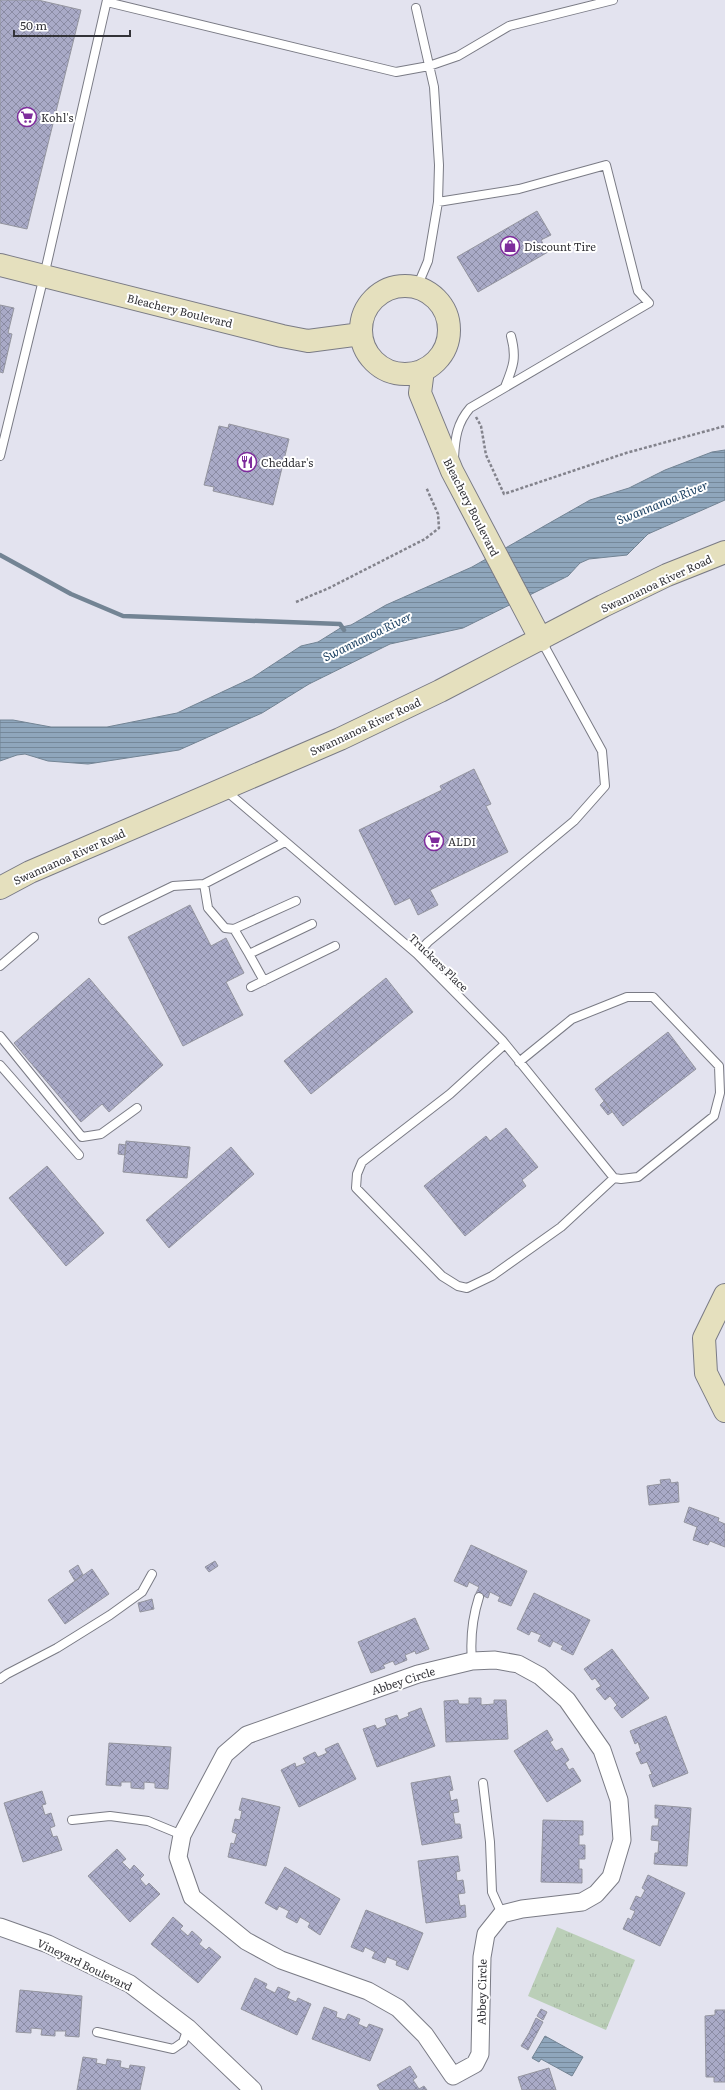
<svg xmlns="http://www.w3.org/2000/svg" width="725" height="2090" viewBox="0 0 725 2090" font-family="Literata,serif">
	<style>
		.park { fill: url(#park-tufts) }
		.water { fill: url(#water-rules); stroke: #738494 }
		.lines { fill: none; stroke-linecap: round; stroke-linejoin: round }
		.stream { stroke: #738494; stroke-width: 4.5 }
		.building { fill: url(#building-cross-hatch); stroke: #94959f }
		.lane-casing { stroke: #7a7b85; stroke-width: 10 }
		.street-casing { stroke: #7a7b85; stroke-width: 19 }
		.secondary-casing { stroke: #7a7b85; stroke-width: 24 }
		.path { stroke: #83838c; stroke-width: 2.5; stroke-dasharray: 3 2; stroke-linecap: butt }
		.lane { stroke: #fff; stroke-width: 8 }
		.street { stroke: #fff; stroke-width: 17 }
		.secondary { stroke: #e5e0be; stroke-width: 22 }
		.labels { text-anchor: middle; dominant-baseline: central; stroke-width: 4; stroke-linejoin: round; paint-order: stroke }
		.poi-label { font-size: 11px; fill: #333338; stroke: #fff; text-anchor: start }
		.street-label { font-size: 11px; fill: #333338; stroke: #fff }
		.water-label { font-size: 12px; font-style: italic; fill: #1d4263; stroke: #fff }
	</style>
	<defs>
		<pattern id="park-tufts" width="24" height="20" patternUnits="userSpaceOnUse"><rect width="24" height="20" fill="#bbcfb8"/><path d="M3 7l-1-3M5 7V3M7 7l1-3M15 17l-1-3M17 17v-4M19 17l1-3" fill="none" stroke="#a1b29f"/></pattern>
		<pattern id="water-rules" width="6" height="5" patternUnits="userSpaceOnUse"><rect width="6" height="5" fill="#8fa6bc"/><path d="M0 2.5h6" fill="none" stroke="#75889a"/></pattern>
		<pattern id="building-cross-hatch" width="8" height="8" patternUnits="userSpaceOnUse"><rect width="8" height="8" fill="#a9aac7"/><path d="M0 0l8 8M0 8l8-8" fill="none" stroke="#8a8ba3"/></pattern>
	</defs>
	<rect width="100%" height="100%" fill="#e3e3ef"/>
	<!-- park -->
	<path class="park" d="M557,1927L635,1960L606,2030L528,1996Z"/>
	<!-- water -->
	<path class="water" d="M725,450V500L648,534L627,555L589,559L580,563L568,576L463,628L390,644L309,684L262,713L179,750L88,764L48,761L25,754L17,755L0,761V720H13L51,727H107L177,713L252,678L301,646L318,642L342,627L351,625L386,605L472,567L590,500L629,488L665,470L712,452Z
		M545,2036L583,2057L572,2076L541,2059L539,2062L532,2058Z"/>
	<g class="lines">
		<!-- stream -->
		<path class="stream" d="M0,555L71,594L123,616L340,624L344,630"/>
	</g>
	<!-- building -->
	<path class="building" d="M0,0H38L81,10L27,229L0,223Z
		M537,211L551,235L541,240L548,252L478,292L457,257Z
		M0,305L14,308L8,333L12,334L3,373L0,372Z
		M229,424L289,439L273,505L213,491L214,487L204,485L219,426L228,428Z
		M474,769L491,804L486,806L508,852L430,890L438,905L418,915L410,898L395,905L359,830L442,790L440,786Z
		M190,905L211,946L226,938L244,973L226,982L243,1015L183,1046L128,937Z
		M89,978L163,1065L109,1112L102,1104L81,1122L14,1043Z
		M386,978L413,1012L311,1094L284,1061Z
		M668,1032L696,1069L623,1126L595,1089Z
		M604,1101L612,1112L608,1115L600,1105Z
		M506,1128L538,1167L522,1180L526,1186L465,1236L424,1186L486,1136L490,1141Z
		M126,1141L190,1147L187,1178L123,1172Z
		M119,1144L126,1145L125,1155L118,1154Z
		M231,1147L254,1174L169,1248L146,1220Z
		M47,1166L104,1233L66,1266L9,1198Z
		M670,1479L671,1483L678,1482L679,1502L649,1505L647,1486L661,1484L660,1480Z
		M689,1507L719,1518L718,1521L725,1524V1547L710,1541L708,1545L693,1540L697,1527L684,1522Z
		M471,1545L527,1571L511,1606L498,1601L500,1597L490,1592L488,1598L476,1593L479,1587L469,1582L467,1587L454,1581Z
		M215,1561L218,1566L209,1572L205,1567Z
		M78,1565L83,1575L75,1581L69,1571Z
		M92,1569L109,1594L65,1624L48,1600Z
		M534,1593L590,1620L573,1655L561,1649L563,1646L553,1641L550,1647L538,1641L541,1635L531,1631L529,1635L517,1629Z
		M152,1599L154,1609L140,1612L138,1603Z
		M415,1618L429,1649L416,1654L415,1651L405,1655L407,1660L395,1665L393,1661L383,1665L385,1668L371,1673L358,1642Z
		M612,1649L649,1698L622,1718L614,1708L617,1705L610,1696L605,1700L596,1689L601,1686L595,1678L592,1680L584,1669Z
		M469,1698H481V1705L494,1704V1700H506L508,1739L446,1742L444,1701L458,1700L459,1704H469Z
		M421,1708L435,1746L377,1767L363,1729L375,1725L377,1729L387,1725L385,1719L397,1715L399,1720L409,1716L408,1713Z
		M666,1716L688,1773L653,1787L649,1775L652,1774L647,1762L641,1764L636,1753L641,1751L638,1742L635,1744L630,1731Z
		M547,1730L553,1740L550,1742L556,1751L562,1748L569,1760L565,1763L569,1770L573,1768L581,1781L547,1802L514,1751Z
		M109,1743L171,1747L168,1789L155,1788V1783L144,1782V1789L131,1788V1782H121V1786L106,1785Z
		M338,1743L356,1779L299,1807L281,1770L295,1763L296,1767L306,1763L303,1758L315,1752L318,1757L327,1753L325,1749Z
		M450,1776L453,1790L449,1791L451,1801L457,1799L459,1812L453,1813L455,1824H460L462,1838L422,1845L411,1783Z
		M42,1791L46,1804L42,1805L45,1815L51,1813L55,1826L50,1828L53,1837L57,1836L62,1850L23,1862L4,1803Z
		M242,1798L280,1807L266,1866L228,1857L231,1843L234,1844L237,1834L232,1832L235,1819L240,1820L242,1811L239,1810Z
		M655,1805L691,1808L687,1866L654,1864L655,1853H658L659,1841L651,1840L652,1826H658L659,1818H655Z
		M543,1820L583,1821V1835H579V1845H585V1859H579V1869H582V1883L541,1882Z
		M117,1849L126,1859L122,1862L130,1870L134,1865L144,1875L140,1879L146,1886L149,1883L160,1894L130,1922L88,1876Z
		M458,1856L460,1871L456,1872L457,1881L463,1880L465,1893L458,1894L460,1906L465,1905L466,1917L426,1923L418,1861Z
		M285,1867L340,1899L320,1935L308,1927L310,1923L300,1917L297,1923L286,1917L289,1911L279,1906L277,1910L265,1903Z
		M648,1875L685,1893L660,1946L623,1929L628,1918L631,1920L635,1911L630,1909L636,1896L641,1898L645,1890L642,1888Z
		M366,1910L423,1933L408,1970L396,1965L397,1961L387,1957L385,1963L372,1958L375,1952L365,1947L363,1952L351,1947Z
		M173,1917L183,1926L180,1929L188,1936L192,1931L202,1940L199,1944L206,1950L209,1947L221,1957L198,1983L151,1944Z
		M255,1978L267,1984L265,1988L275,1993L278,1987L290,1992L287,1998L296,2002L298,1998L311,2004L297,2035L241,2009Z
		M20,1990L82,1996L79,2037L65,2036L66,2031H55V2036L41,2035L42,2029L31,2028V2033L16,2032Z
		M324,2007L337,2012L336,2017L345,2020L348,2014L360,2019L358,2024L367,2028L369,2024L383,2029L370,2061L312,2039Z
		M541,2009L547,2012L543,2020L537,2016Z
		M715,2010H725V2082H714V2077H706L705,2016L715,2015Z
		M536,2018L543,2022L528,2050L521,2046L529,2033Z
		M83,2057L97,2059L96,2063L106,2065L107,2059L121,2061L120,2067L129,2069L130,2065L145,2067L140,2090H77Z
		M410,2066L417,2077L413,2080L419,2089L424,2086L427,2090H380L377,2085Z
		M549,2068L556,2090H522L518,2077Z"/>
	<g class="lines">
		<defs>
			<path id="lane" d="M107,2L396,72L429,66L458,56L509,26L613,0
				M416,8L434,87L439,165L438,202L428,261L417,287
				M438,202L519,189L606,165L638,291L649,303L470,408C457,423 455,438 454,458
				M505,387C513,367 517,358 511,336
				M0,456L44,276L107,0
				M225,790L417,954L502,1040L614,1178
				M204,884L208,908L225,928L234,929L296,901
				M103,920L173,886L204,884L285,842
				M234,929L249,954
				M417,954L428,942L574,821L605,786L602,751L541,640
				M0,966L34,937
				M264,981L249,954L312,924
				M251,987L335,946
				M0,1036L82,1137L101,1134L137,1108
				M505,1044L450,1094L362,1162L357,1174L356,1188L442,1276L458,1286L467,1288L492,1276L561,1227L614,1178
				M519,1062L572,1019L627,997H653L719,1066L720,1093L714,1116L638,1177L621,1179L614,1178
				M0,1065L79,1155
				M472,1661C470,1638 472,1619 479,1597
				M0,1679L7,1674L57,1648L110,1615L142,1592L152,1574
				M483,1783L490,1842L492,1892L502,1914
				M72,1820L110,1816L148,1821L182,1835
				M97,2032L173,2049L183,2042L188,2028"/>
			<path id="street" d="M495,1660L518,1664L540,1676L567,1700L602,1750L619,1800L622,1840L611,1877L596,1894L582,1902L522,1909L502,1914L486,1934L482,1957L480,2054L475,2064L453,2076L425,2035L398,2008L368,1991L281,1960L246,1941L192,1897L178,1857L182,1835L225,1754L247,1735L418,1674L472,1661Z
				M0,1927L48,1944L130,1984L188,2028L253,2090"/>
			<path id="secondary" d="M0,265L282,336L308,341L361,334
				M361 330a44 44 0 1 1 88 0a44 44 0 1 1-88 0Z
				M423,370L420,393L452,471L541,640
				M0,888L30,872L340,739L440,691L603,606L667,575L725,552
				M725,1295L704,1338L706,1373L725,1411"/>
		</defs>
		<!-- lane casing -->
		<use href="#lane" class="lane-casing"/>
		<!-- street casing -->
		<use href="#street" class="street-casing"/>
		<!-- secondary casing -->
		<use href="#secondary" class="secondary-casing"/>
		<!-- path -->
		<path class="path" d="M476,417L481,426L486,455L504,494L626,453L725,426
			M296,602L329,588L425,539L439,528L438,514L426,487"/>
		<!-- lane -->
		<use href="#lane" class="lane"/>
		<!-- street -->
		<use href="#street" class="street"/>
		<!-- secondary -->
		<use href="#secondary" class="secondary"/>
	</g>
	<!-- icons -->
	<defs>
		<symbol id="supermarket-ring" viewBox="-11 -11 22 22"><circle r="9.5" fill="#fff" stroke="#7e2c9c" stroke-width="1.5"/><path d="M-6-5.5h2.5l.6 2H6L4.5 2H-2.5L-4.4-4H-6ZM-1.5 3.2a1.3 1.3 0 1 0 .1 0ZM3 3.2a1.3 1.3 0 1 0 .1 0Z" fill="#7e2c9c"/></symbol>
		<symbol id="shop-ring" viewBox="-11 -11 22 22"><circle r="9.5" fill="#fff" stroke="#7e2c9c" stroke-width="1.5"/><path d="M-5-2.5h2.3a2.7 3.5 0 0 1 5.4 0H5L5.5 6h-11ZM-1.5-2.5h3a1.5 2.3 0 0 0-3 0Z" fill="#7e2c9c"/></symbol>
		<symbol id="restaurant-ring" viewBox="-11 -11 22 22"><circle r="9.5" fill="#fff" stroke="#7e2c9c" stroke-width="1.5"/><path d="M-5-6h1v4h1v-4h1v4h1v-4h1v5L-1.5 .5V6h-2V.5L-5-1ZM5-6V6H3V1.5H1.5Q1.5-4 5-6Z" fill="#7e2c9c"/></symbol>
	</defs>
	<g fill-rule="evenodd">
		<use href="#supermarket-ring" x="16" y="106" width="22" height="22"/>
		<use href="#shop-ring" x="499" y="235" width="22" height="22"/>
		<use href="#restaurant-ring" x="236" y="451" width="22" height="22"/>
		<use href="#supermarket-ring" x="423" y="830" width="22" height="22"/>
	</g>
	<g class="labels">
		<!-- poi labels -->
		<g class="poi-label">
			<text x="41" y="117">Kohl's</text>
			<text x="524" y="246">Discount Tire</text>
			<text x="261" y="462">Cheddar's</text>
			<text x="448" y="841">ALDI</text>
		</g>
		<!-- street labels -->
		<g class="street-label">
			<text transform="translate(180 310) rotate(14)">Bleachery Boulevard</text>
			<text transform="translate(472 507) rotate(63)">Bleachery Boulevard</text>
			<text transform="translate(656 583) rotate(-25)">Swannanoa River Road</text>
			<text transform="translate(365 726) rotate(-25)">Swannanoa River Road</text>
			<text transform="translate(69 856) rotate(-24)">Swannanoa River Road</text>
			<text transform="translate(439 962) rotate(44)">Truckers Place</text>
			<text transform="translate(403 1680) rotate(-18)">Abbey Circle</text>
			<text transform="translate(85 1964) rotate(26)">Vineyard Boulevard</text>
			<text transform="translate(481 1992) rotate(-89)">Abbey Circle</text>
		</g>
		<!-- water labels -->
		<g class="water-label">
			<text transform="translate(662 502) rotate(-22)">Swannanoa River</text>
			<text transform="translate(367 636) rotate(-26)">Swannanoa River</text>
		</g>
	</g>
	<!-- scale -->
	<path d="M14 30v6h116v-6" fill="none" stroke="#333338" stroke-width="2"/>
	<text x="20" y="30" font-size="12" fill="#333338" stroke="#ffffff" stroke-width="3" paint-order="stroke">50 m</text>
</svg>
